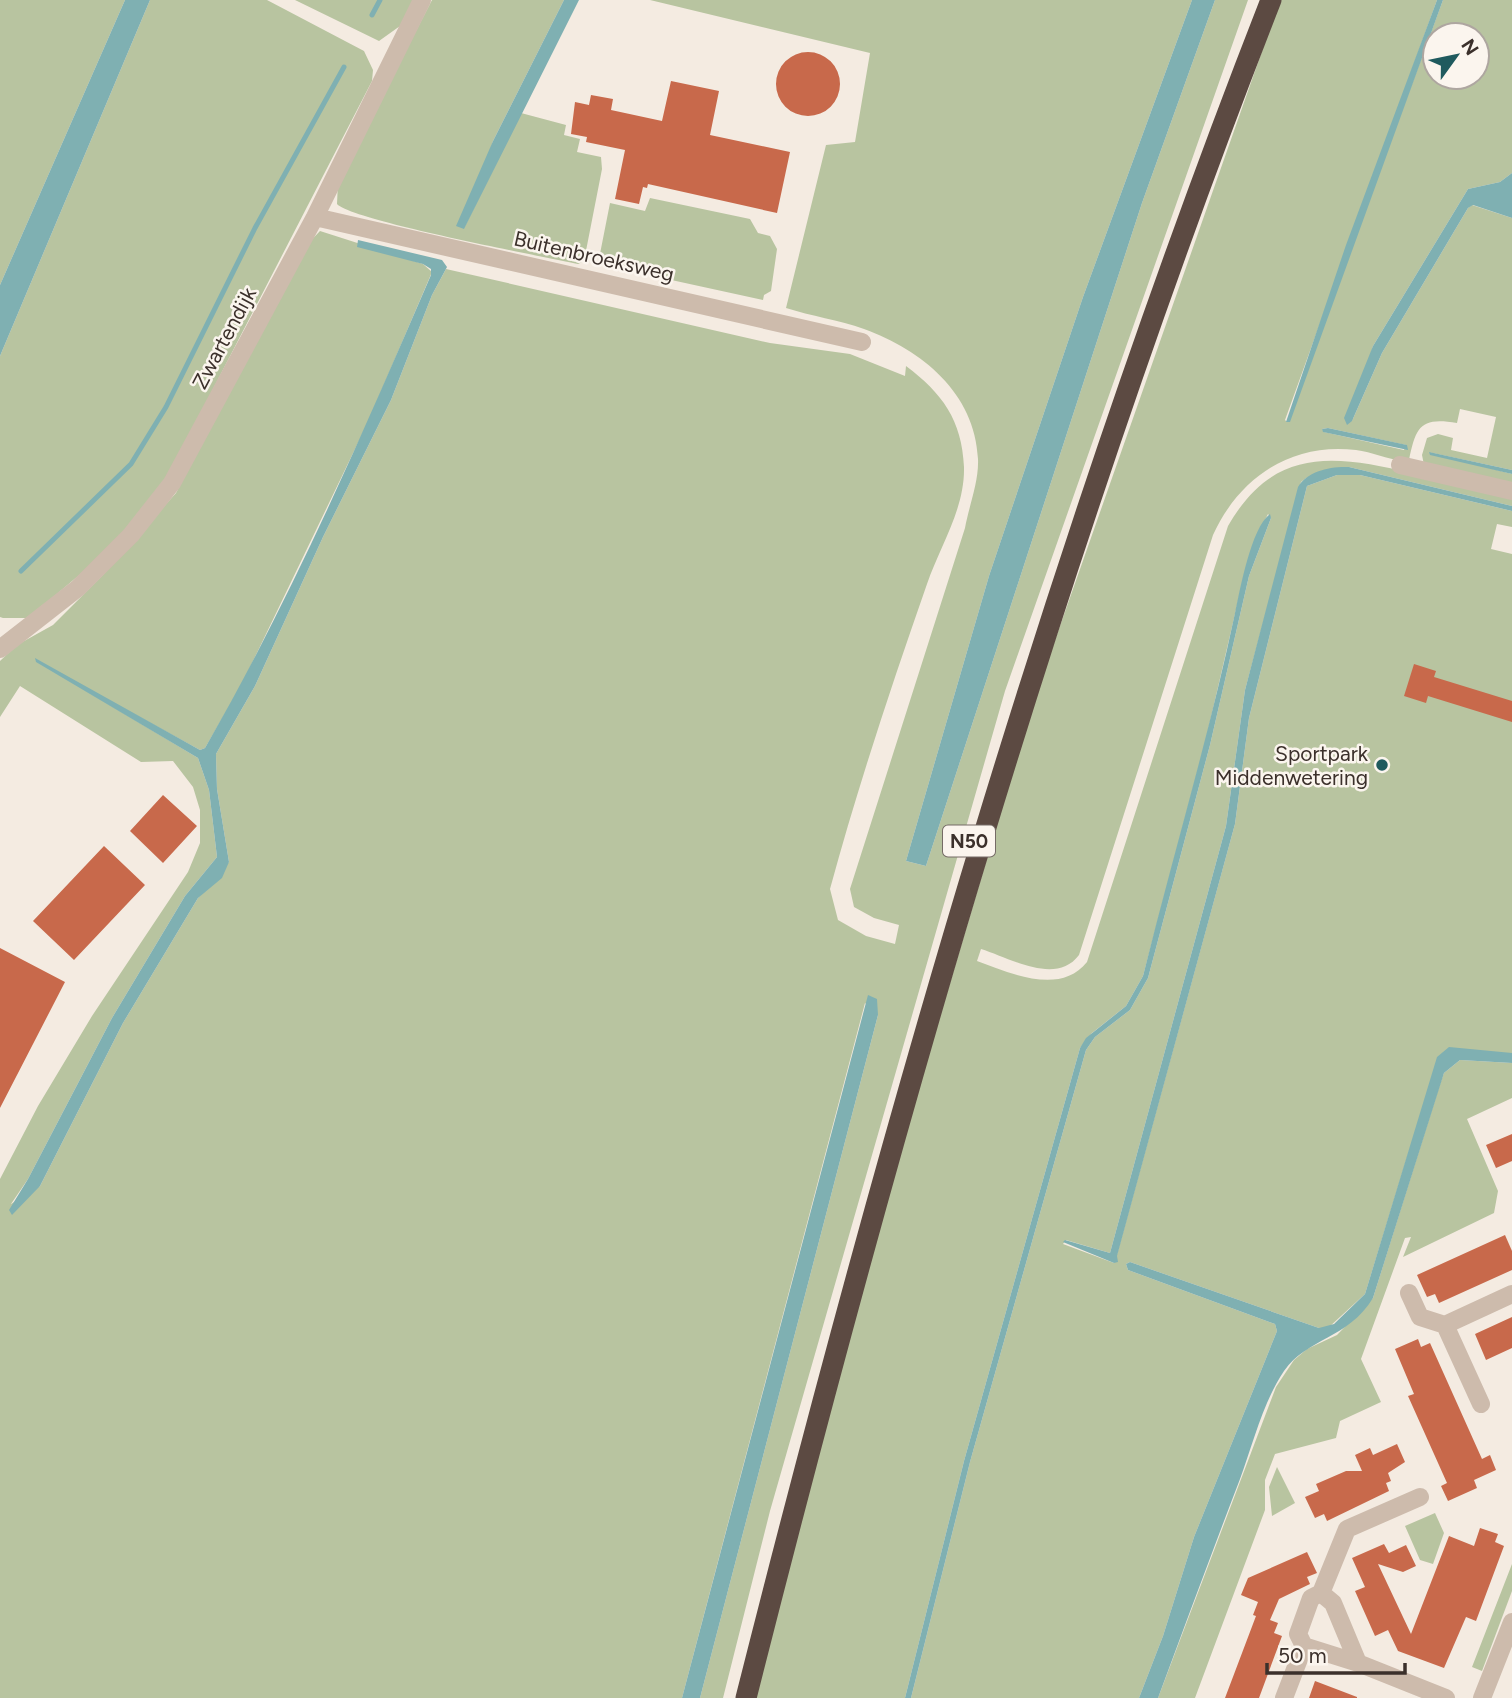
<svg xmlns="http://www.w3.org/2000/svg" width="1512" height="1698" viewBox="0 0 1512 1698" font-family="Figtree,sans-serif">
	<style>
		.green { fill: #b8c4a0; fill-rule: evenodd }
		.water { fill: #7fb0b2 }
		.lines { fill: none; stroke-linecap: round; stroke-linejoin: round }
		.stream { stroke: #7fb0b2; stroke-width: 5 }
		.building { fill: #c8694b }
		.minor { stroke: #cdbbac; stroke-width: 18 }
		.highway { stroke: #5c4a42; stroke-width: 21 }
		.poi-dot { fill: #1f5a5e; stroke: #fbf5ee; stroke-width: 2.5 }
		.labels { text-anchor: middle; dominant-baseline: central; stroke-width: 5; stroke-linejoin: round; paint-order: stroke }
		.shield { fill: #fbf5ee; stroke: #756b66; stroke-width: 2 }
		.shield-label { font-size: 19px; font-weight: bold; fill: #3b302b }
		.street-label { font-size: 21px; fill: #3b302b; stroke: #fbf5ee }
		.poi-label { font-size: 21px; fill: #3b302b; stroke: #fbf5ee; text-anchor: end }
	</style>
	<rect width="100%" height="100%" fill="#f4ebe1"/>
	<!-- green -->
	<path class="green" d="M0,0H125L0,285Z
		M150,0H267L364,51L373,70L372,81L162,488L103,555L39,609L26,618H3L0,617V356Z
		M295,0H413L400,26L379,41Z
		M432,0H564L493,141L464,228L521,113L566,125L564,135L580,139L577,152L601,157L602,169L584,261L578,264C541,256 353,221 337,204L338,182Z
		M650,0H1192L1083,297L989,576L906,861L926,866L1142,203L1215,0H1248L1005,691L770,1511L723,1698H700L878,1015L865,1003L682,1698H0V1179L38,1106L92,1016L188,872L200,843V810L193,787L173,761L141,762L20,686L0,717V661L17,645L53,625L102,576L176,493L301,251L320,231L423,264L432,272L368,422L241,686L205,748L200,750L35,660L198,758L209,790L217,857L185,896L112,1018L28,1179L11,1204L40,1186L123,1023L198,898L229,862L217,789L216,754L255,686L323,537L391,400L432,295L446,269L770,343L850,354L905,376L906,366C942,393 962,420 964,467C965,509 940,546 927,584C892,684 858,786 830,889L838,920L866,936L895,944L899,925L874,918L854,907L850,889L965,528C969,506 979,481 978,459C975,393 922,350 864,329C839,320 811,316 786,308L826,145L855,142L870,53Z
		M1280,0H1437L1285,420L1287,422L1443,0H1512V173L1500,182L1468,189L1373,346L1352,421L1382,353L1468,208L1472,205L1512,218V470L1428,452L1512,474V485L1424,465L1422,455L1427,438L1438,434L1453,438L1451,450L1487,458L1496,417L1460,409L1457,423C1421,417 1416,426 1409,460C1392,462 1373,452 1356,450C1291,442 1239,478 1213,535L1079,955C1056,986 1010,958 981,949L977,961C1010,973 1060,996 1087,962L1228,526C1274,446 1334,455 1412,473C1445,480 1479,488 1512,495V506L1349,467L1306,478L1301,482L1245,690L1226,826L1110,1253L1066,1240L1063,1244L1114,1263L1116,1258L1235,824L1249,718L1307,486L1337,475H1360L1512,511V527L1497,524L1491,549L1512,554V1059L1445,1054L1409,1151L1365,1294L1328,1328H1319L1130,1262L1126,1264L1128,1270L1275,1324L1277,1331L1194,1537L1163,1636L1139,1698H911L970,1462L1086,1050L1095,1037L1130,1010L1148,978L1210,745L1249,576L1271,518L1268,514L1254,542L1244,575L1205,743L1143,976L1126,1006L1092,1033L1080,1048L964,1461L905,1698H754L838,1360L1034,700ZM1435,35H1477V77H1435ZM1328,428L1406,445L1404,450L1324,432L1322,429Z
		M650,198L750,219L758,233L770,236L777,249L771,291L764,295L763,300L598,264L610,203L645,211Z
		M1460,1060L1512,1063V1098L1467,1119L1498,1191L1494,1213L1403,1257L1411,1237L1405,1238L1361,1359L1381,1402L1340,1421L1336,1438L1275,1454L1265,1480V1510L1195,1698H1158L1276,1387L1294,1360L1307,1349L1337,1335L1373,1298L1440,1084L1444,1073Z
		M1277,1467L1295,1503L1272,1516L1269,1487Z
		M1435,1513L1444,1533L1433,1564L1420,1560L1405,1526Z
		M1512,1564V1591L1482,1671L1472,1667Z"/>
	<!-- water -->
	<path class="water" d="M125,0H150L0,356V285Z
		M564,0H579L464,229L456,226L493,141Z
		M1192,0H1215L1142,203L926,866L906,861L989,576L1083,297Z
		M1437,0H1443L1290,422H1286L1346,245Z
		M1512,173V218L1473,205L1468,208L1382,353L1352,421L1347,425L1344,418L1373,346L1468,189L1500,182Z
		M358,240L442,260L447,267L432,295L391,400L323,537L255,686L216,754L217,789L229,862L222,878L198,898L123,1023L40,1186L12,1215L9,1210L28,1179L112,1018L185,896L217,857L209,790L198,758L36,662L35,658L200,750L205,748C292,597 362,435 431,275V269L423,264L357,247Z
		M1328,428L1407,445L1408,450L1323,432L1322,429Z
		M1429,452L1512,470V474L1430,455Z
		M1349,467L1512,506V511L1360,475H1337L1307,486L1249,718L1235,824L1117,1256L1118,1262L1114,1263L1063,1242L1065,1240L1110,1253L1226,826L1245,690L1298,487C1307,471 1331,466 1349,467Z
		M1270,514L1271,518L1249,576L1210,745L1148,978L1130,1010L1095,1037L1086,1050L970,1462L911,1698H905L964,1461L1080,1048L1086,1038L1126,1006L1143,976C1173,855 1209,736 1235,613C1240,590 1251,528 1270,514Z
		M868,995L877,999L878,1015L700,1698H682Z
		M1449,1047L1512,1053V1063L1460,1060L1444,1073L1373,1298C1348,1339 1307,1338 1284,1371C1263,1402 1253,1444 1240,1479C1212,1552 1185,1625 1158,1698H1139L1163,1636L1194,1537L1277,1331L1275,1324L1128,1270L1126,1264L1130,1262L1319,1328L1334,1324L1365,1294L1437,1057Z"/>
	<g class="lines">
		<!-- stream -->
		<path class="stream" d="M372,15L380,0
			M21,571L131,464L166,407L255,228L344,67"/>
	</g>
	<!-- building -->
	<path class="building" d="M776 84a32 32 0 1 1 64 0a32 32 0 1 1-64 0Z
		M671,81L719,91L710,135L790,152L777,213L648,184L647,188L643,187L639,204L615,199L625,150L586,142L587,137L571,134L575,102L589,105L591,95L613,99L611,110L662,121Z
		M1414,664L1436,671L1434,677L1512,701V722L1428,696L1426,703L1404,696Z
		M163,795L197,826L163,863L130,831Z
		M104,846L145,885L74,960L33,921Z
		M0,948L65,982L0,1108Z
		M1512,1134V1161L1496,1168L1486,1145Z
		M1505,1235L1512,1251V1270L1439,1303L1435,1294L1427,1297L1417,1275Z
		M1512,1317V1348L1486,1360L1475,1334Z
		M1418,1339L1421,1347L1430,1343L1482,1459L1490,1455L1496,1470L1474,1480L1477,1488L1448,1501L1441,1486L1447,1483L1408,1396L1414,1394L1395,1349Z
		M1397,1444L1405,1462L1388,1473L1391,1481L1386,1483L1389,1491L1327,1521L1324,1514L1315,1518L1305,1497L1319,1491L1316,1484L1346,1471H1362L1355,1455L1370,1448L1373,1455Z
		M1480,1528L1498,1534L1495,1542L1504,1546L1476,1621L1466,1617L1444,1668L1398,1651L1388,1630L1375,1636L1355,1591L1365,1587L1352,1558L1384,1544L1389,1553L1406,1545L1416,1566L1403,1572L1378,1564L1411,1634L1449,1536L1474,1546Z
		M1307,1552L1317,1573L1307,1577L1310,1584L1279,1599L1270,1620L1278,1623L1274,1633L1282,1636L1259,1698H1225L1256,1616L1253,1615L1258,1602L1241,1595L1248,1578Z
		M1315,1681L1357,1697V1698H1309Z"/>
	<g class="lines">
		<!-- minor -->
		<path class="minor" d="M315,217L862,342
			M1400,465L1512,491
			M0,649L78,588L131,535L172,483L315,217L422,0
			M1409,1293L1420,1317L1445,1325L1512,1294
			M1445,1325L1481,1404
			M1420,1497L1347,1529L1321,1593L1311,1598L1298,1634L1304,1646L1358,1663L1446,1698
			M1321,1593L1333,1603L1358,1663
			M1284,1698L1304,1646
			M1482,1698L1512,1622"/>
		<!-- highway -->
		<path class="highway" d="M746,1698C891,1124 1055,552 1271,0"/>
	</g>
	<!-- markers -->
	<circle class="poi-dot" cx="1382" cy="765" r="7"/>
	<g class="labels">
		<!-- shield labels -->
		<rect class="shield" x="943" y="825.5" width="52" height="31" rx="5"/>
		<g class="shield-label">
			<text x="969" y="841">N50</text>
		</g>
		<!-- street labels -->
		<g class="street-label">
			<text transform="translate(594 256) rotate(13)">Buitenbroeksweg</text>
			<text transform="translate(224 338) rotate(-62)">Zwartendijk</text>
		</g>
		<!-- poi labels -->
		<g class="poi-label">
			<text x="1368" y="753">Sportpark<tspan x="1368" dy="24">Middenwetering</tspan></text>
		</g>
	</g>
	<!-- north arrow -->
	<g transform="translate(1456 56) rotate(57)"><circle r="33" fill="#fbf5ee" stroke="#aea6a0" stroke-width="2"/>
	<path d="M0-5L12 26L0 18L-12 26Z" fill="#1f5a5e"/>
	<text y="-10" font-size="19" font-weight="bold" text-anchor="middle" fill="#3b302b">N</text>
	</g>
	<!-- scale -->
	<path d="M1267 1663v10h138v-10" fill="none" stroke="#3b302b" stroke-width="3.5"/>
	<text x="1278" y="1663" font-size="21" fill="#3b302b" stroke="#fbf5ee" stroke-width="5" paint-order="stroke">50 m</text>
</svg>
